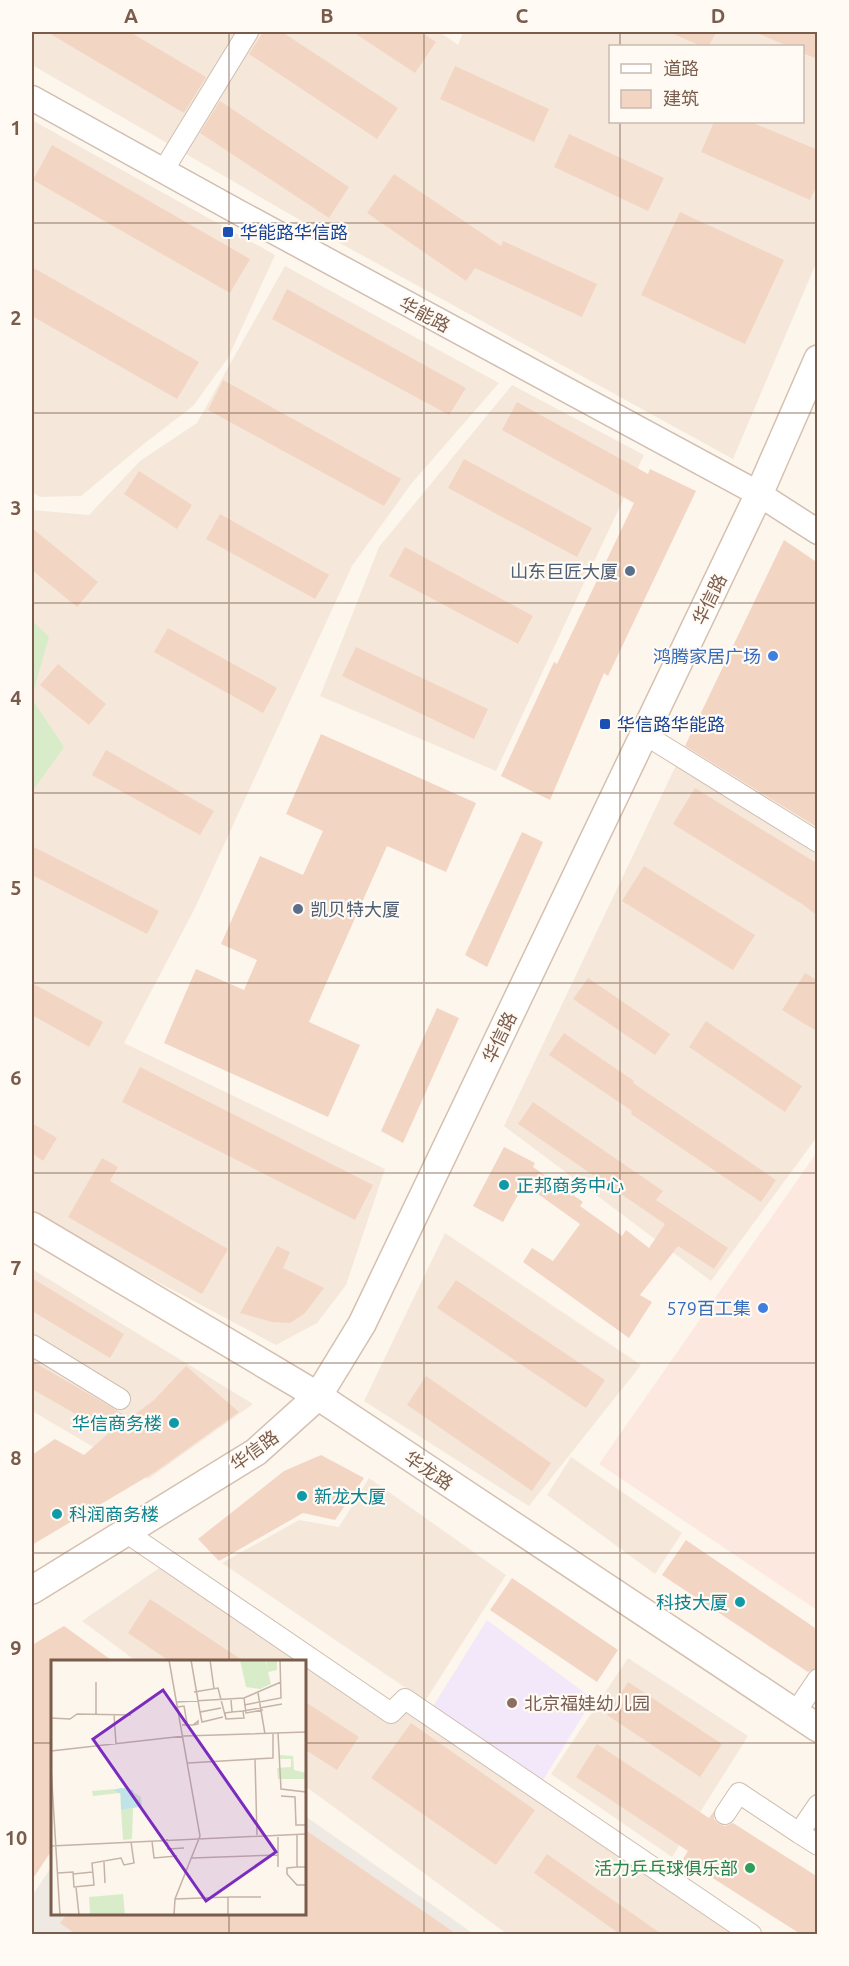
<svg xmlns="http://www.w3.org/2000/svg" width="849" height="1966" viewBox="0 0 849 1966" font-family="Ubuntu,'Noto Sans SC',sans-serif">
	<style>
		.residential { fill: #f5e8da; fill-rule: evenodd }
		.commercial { fill: #fde8e0 }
		.industrial { fill: #efe9e4 }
		.education { fill: #f3e8fa }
		.green { fill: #d8ecc9 }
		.building { fill: #f3d5c3 }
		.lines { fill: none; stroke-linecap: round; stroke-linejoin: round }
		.minor-casing { stroke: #d1beb0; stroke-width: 22 }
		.tertiary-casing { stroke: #d1beb0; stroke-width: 27 }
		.secondary-casing { stroke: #d6c0b0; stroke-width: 30 }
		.minor { stroke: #fff; stroke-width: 20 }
		.tertiary { stroke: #fff; stroke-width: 24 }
		.secondary { stroke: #fff; stroke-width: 27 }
		.grid { fill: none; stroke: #7a5c4d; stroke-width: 1.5; stroke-opacity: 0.55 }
		.transit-dot { fill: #1a4fb4; stroke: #fffaf3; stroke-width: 2 }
		.service-dot { fill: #5c6f8a; stroke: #fffaf3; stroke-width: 2 }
		.shop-dot { fill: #3f7fe0; stroke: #fffaf3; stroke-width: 2 }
		.culture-dot { fill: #0f9aa8; stroke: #fffaf3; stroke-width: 2 }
		.education-dot { fill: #8d6e63; stroke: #fffaf3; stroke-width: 2 }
		.leisure-dot { fill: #2e9e5b; stroke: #fffaf3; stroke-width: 2 }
		.labels { text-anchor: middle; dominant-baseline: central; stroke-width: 4.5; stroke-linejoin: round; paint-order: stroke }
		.transit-label { font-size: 18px; fill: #164399; stroke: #fffaf3; text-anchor: start }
		.street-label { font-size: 18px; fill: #7a5c4d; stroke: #fffaf3 }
		.service-label { font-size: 18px; fill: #4e5e75; stroke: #fffaf3; text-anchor: end }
		.shop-label { font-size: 18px; fill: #366cbe; stroke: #fffaf3; text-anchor: end }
		.culture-label { font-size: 18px; fill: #0d838f; stroke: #fffaf3; text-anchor: start }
		.education-label { font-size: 18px; fill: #785e54; stroke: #fffaf3; text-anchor: start }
		.leisure-label { font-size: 18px; fill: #27864d; stroke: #fffaf3; text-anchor: end }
		.inset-road { fill: none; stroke: #c5b3a7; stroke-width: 1.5 }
		.view { fill: #7b2cbf; fill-opacity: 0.15; stroke: #7b2cbf; stroke-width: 3 }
		.inset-edge { fill: none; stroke: #7a5c4d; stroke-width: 3 }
		.neatline { fill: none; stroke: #7a5c4d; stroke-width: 2 }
		.grid-label { font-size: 20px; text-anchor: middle; font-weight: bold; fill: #7a5c4d }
	</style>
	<rect width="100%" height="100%" fill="#fdf6ec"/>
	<!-- residential -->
	<path class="residential" d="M32,32H440L458,45L463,32H817V261L733,459L338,242L32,65ZM610,46H802V122H610Z
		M32,120L275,255L228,358L193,406L145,443L81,496L40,497L32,492Z
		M285,266L499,383L411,484L352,566L195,908L124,1043L385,1169L346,1285L317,1323L276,1345L32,1215V510L89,515L140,461L197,423Z
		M512,385L644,455L496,771L320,696L379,547Z
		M678,761L817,851V1137L711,1281L504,1126Z
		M445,1233L641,1365L529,1506L364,1401Z
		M32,1269L253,1404L148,1479L32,1411Z
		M571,1457L682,1533L655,1574L547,1495Z
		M369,1478L506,1575L425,1701L222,1563L299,1520L339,1527Z
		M171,1560L756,1934H507L305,1786L304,1662L136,1661L82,1621Z
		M628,1658L748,1736L672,1857L551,1774Z"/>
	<!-- commercial -->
	<path class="commercial" d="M817,1152V1610L599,1464Z"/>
	<!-- industrial -->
	<path class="industrial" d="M305,1816L474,1934H32V1896L52,1866V1914H304Z"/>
	<!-- education -->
	<path class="education" d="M487,1620L593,1699L542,1782L432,1708Z"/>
	<!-- green -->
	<path class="green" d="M32,620L49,637L32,696Z
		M32,699L64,747L32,792Z"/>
	<!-- building -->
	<path class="building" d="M47,32H130L206,77L184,113Z
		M263,32H282L398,108L377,139L249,54Z
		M353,32H421L436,42L415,73Z
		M669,32H716L709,46H701Z
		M754,32H818V59L802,53V46H788Z
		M455,66L549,109L534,142L440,99Z
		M220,101L349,187L329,218L200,133Z
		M714,122H751L818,150V183L810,200L701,152Z
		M569,134L664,178L648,211L554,167Z
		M52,145L250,259L230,293L33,180Z
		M394,174L501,246L503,241L597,284L582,317L475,268L466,281L367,213Z
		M680,212L784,260L745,344L641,295Z
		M32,267L199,362L177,399L32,316Z
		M287,289L466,388L449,415L272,319Z
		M223,380L401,479L384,506L208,410Z
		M517,402L648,474L650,469L696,491L608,676L604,673L550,800L501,776L554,662L557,664L634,503L502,430Z
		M464,459L592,528L577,557L448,488Z
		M139,471L192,505L177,529L124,494Z
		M220,514L329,575L315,599L206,539Z
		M32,528L98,582L77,607L32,570Z
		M784,540L818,563V828L685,746Z
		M405,547L533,616L518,644L389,576Z
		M168,628L277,688L263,713L154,652Z
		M356,647L488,709L474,739L342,676Z
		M58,664L106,704L89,725L40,685Z
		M321,734L476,803L446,872L387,846L309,1022L360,1045L328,1117L164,1043L196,969L244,990L257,960L221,944L260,856L303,875L323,831L286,814Z
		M106,750L214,811L200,835L92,775Z
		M695,788L818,864V916L802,904L673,824Z
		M522,832L543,842L487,967L465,955Z
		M32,846L159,911L147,934L32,875Z
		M644,866L755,935L733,970L622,901Z
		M805,973L818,981V1032L782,1010Z
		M588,978L670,1034L655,1055L573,999Z
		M32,983L103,1022L89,1047L32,1015Z
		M437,1008L459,1018L403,1143L381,1131Z
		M706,1021L802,1086L785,1112L689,1047Z
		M564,1033L634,1081L633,1083L776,1180L761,1202L631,1114L632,1111L549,1055Z
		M140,1067L373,1185L355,1220L122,1102Z
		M533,1102L663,1191L656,1200L728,1248L714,1269L678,1246L640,1295L652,1302L629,1338L523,1262L532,1248L553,1261L580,1224L524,1184L503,1222L473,1206L504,1147L535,1163L533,1167L583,1202L580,1206L622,1236L626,1230L649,1248L665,1224L518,1124Z
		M32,1123L57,1138L43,1161L32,1153Z
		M102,1158L118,1167L110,1181L228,1249L202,1294L68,1217Z
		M277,1246L290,1252L283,1268L324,1288L305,1313L290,1323L272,1322L240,1313Z
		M32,1278L124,1334L110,1358L32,1311Z
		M456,1280L605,1380L586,1408L437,1308Z
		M32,1361L130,1418L154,1400L186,1366L239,1412L155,1472L32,1545V1455L55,1439L84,1455L109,1433L32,1389Z
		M426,1376L551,1463L532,1491L407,1405Z
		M321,1455L364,1478L335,1520L303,1513L219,1561L198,1539L284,1471Z
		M686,1540L818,1630V1667L808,1672L662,1575Z
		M512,1578L618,1650L597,1682L490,1610Z
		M150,1599L245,1662H171L128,1633Z
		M64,1626L114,1662H52V1850L32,1880V1645Z
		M628,1682L722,1744L700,1777L607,1715Z
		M304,1701L359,1737L337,1770L304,1749Z
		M411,1723L535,1810L496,1865L371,1778Z
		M597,1744L709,1818L714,1811V1819L719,1824L725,1826L733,1823L818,1877V1935H802L683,1859L688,1851L576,1777Z
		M304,1829L458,1935H77L60,1923L67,1914H304Z
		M547,1854L663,1935H621L534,1873Z"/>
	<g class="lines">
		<defs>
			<path id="minor" d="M163,171L248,32
				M644,734L818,842
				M32,1345L120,1399
				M124,1531L391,1713L405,1699L751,1934
				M795,1713L818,1679
				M725,1814L739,1793L799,1833L818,1805
				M799,1833L818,1845"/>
			<path id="tertiary" d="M32,98L238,212L759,494L818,532"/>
			<path id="secondary" d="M32,1226L318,1396L818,1728
				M32,1590L256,1452L318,1396L362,1324L759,494L818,359"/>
		</defs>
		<!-- minor casing -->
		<use href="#minor" class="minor-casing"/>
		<!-- tertiary casing -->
		<use href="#tertiary" class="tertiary-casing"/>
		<!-- secondary casing -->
		<use href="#secondary" class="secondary-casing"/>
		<!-- minor -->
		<use href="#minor" class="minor"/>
		<!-- tertiary -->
		<use href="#tertiary" class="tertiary"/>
		<!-- secondary -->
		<use href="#secondary" class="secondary"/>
	</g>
	<!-- grid -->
	<path class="grid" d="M229,32V1662M424,32V1934M620,32V46M620,122V1934M32,223H818M32,413H818M32,603H818M32,793H818M32,983H818M32,1173H818M32,1363H818M32,1553H818M32,1743H52M304,1743H818M229,1914V1934"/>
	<!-- markers -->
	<g class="transit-dot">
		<rect x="222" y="226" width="12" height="12" rx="3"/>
		<rect x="599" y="718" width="12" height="12" rx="3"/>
	</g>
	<g class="service-dot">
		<circle cx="630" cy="571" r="6"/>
		<circle cx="298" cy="909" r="6"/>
	</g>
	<g class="shop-dot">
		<circle cx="773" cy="656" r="6"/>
		<circle cx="763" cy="1308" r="6"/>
	</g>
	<g class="culture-dot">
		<circle cx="504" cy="1185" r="6"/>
		<circle cx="174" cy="1423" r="6"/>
		<circle cx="302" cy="1496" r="6"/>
		<circle cx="57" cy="1514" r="6"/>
		<circle cx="740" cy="1602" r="6"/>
	</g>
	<circle class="education-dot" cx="512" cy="1703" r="6"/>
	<circle class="leisure-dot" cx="750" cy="1868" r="6"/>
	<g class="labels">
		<!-- transit labels -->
		<g class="transit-label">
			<text x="240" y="232">华能路华信路</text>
			<text x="617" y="724">华信路华能路</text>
		</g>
		<!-- street labels -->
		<g class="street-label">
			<text transform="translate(425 314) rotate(28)">华能路</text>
			<text transform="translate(709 599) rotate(-64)">华信路</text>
			<text transform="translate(499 1037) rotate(-64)">华信路</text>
			<text transform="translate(254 1450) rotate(-36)">华信路</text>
			<text transform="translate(429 1470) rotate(34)">华龙路</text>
		</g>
		<!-- service labels -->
		<g class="service-label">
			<text x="618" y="571">山东巨匠大厦</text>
			<text x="310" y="909" text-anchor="start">凯贝特大厦</text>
		</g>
		<!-- shop labels -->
		<g class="shop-label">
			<text x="761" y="656">鸿腾家居广场</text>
			<text x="751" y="1308">579百工集</text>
		</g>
		<!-- culture labels -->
		<g class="culture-label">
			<text x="516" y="1185">正邦商务中心</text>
			<text x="162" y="1423" text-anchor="end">华信商务楼</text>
			<text x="314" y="1496">新龙大厦</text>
			<text x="69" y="1514">科润商务楼</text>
			<text x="728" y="1602" text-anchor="end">科技大厦</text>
		</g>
		<!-- education labels -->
		<g class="education-label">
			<text x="524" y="1703">北京福娃幼儿园</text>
		</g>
		<!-- leisure labels -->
		<g class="leisure-label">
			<text x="738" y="1868">活力乒乓球俱乐部</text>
		</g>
	</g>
	<!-- overview -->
	<g transform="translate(51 1660)">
		<rect width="255" height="255" fill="#fdf6ec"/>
		<path d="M189,0H214L217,9L215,0H226V10L217,12L220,24L209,29L195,27ZM228,95L242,96L243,110L255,113V119H227L226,108L240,107V99H228ZM76,128L90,137L91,147L82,148L81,179L72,180L69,133L42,136L41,131ZM72,234L74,255H32L39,253L38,237Z" fill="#d8ecc9"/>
		<path d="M70,128L82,130L83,139L89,140L90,146L70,150V134L63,130Z" fill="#bfe3e8"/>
		<path class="inset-road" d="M118,0L149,176L124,239L123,255M140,0L149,52L170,48M159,0L163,29M45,22V54M143,32L167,28L175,59M207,33L214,74M193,38L195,53L212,50M180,40L181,52L192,51L193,58L175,59L174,53L181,52M126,42L193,38L230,22M193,45L230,38L229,0M127,47L133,46L136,63M192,51L231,44M149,52L151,62L172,57M63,54L65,84M0,58L19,59L26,54L80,55M131,65H142L147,61V64L142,65M227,73L230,129L255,132M0,91L133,76L255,72M204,99L206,175M137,103L222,98V73M0,107L9,255M230,136L244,137L245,165H255M227,175V207M246,175V207H255M116,179L117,189L133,188M101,181L103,198L126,196M0,186L255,174M141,198L227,195M53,202L54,223M246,207L236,208V214L246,225H255M7,213L22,212L23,227L43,225L41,203L70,198L73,205L83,203L80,182M22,214L42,212M25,227L28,255M124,239L177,237M177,255V237H210"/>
		<path class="view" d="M112,30L225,192L155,241L42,79Z"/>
		<rect width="255" height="255" class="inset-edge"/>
	</g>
	<!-- border -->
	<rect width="849" height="1966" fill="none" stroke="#fffaf3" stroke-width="66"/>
	<!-- legend -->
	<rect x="609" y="45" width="195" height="78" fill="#fffaf3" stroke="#cabbb1" stroke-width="1.5"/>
	<rect x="621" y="64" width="30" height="9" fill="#ffffff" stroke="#cabbb1" stroke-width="1.5"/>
	<text x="663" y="75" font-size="18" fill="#7a5c4d">道路</text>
	<rect x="621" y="90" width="30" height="18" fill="#f3d5c3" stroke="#cabbb1" stroke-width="1.5"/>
	<text x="663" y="105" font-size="18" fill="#7a5c4d">建筑</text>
	<rect x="33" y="33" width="783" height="1900" class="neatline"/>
	<g class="grid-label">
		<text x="131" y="23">A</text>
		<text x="327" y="23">B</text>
		<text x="522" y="23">C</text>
		<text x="718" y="23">D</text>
		<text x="16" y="135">1</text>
		<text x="16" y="325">2</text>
		<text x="16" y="515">3</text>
		<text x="16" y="705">4</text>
		<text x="16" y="895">5</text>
		<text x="16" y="1085">6</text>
		<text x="16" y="1275">7</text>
		<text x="16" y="1465">8</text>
		<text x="16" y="1655">9</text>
		<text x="16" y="1845">10</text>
	</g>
</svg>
